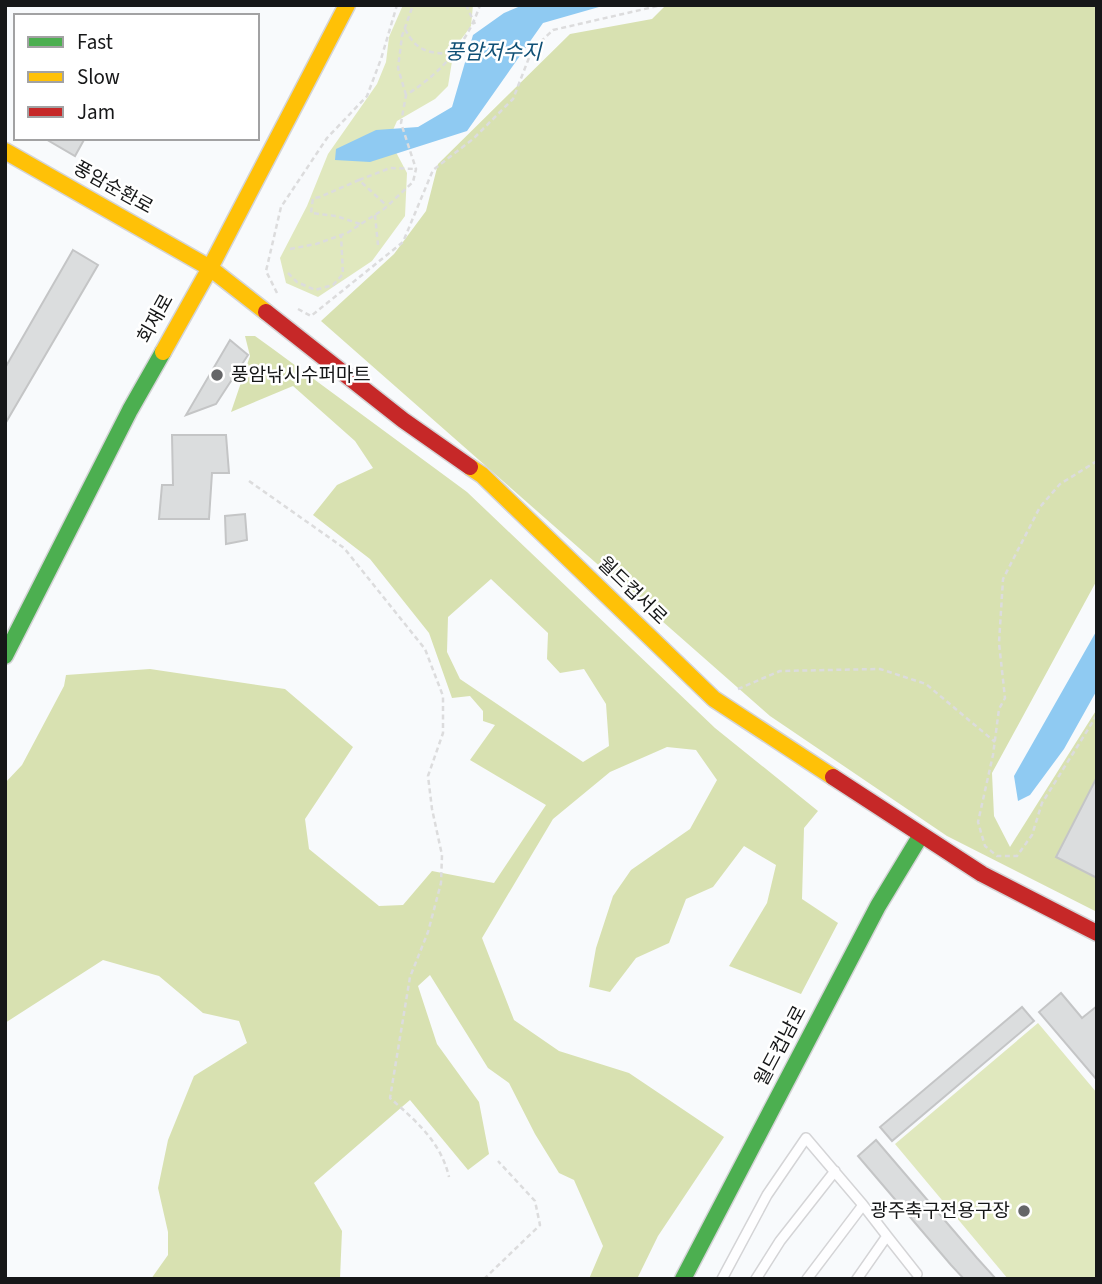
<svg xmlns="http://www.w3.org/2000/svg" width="1102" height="1284" viewBox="0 0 1102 1284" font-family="'Source Sans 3','Noto Sans KR',sans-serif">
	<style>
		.green { fill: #e0e8be }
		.forest { fill: #d8e1b1; fill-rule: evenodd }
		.water { fill: #8fcaf2 }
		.building { fill: #dbddde; stroke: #c4c5c6; stroke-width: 2 }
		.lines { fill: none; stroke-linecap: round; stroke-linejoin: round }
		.lane-casing { stroke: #d4d4d6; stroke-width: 12 }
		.fast-casing { stroke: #d4d4d6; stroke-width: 19 }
		.slow-casing { stroke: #d4d4d6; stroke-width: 19 }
		.jam-casing { stroke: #d4d4d6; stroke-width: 19 }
		.path { stroke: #dcdcdd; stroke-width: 2.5; stroke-dasharray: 5 3.5; stroke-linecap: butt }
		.lane { stroke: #fefeff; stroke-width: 9 }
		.fast { stroke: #4caf50; stroke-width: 16 }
		.slow { stroke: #ffc107; stroke-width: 16 }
		.jam { stroke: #c62828; stroke-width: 16 }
		.poi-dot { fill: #656668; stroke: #fff; stroke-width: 2.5 }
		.labels { text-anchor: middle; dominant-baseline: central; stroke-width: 5; stroke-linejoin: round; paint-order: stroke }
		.street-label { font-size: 19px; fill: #161718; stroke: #fff }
		.poi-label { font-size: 19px; fill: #161718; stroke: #fff; text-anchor: start }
		.water-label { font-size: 21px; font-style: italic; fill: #105076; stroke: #fff }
	</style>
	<rect width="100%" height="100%" fill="#f8fafc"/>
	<!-- green -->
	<path class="green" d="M403,5H473L471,26L454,49L448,86L435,99L397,121L389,139L407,173L405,216L372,261L318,297L286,283L280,258L307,206L328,154L377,84L386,62L389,37Z
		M1038,1023L1097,1093V1279H1008L895,1144Z"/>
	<!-- forest -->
	<path class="forest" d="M666,5H1097V580L992,773L994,816L1010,847L1097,709V912L947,836L770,716L321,321L394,254L426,211L438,164L570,34L652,19Z
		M245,336H255L273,349L467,492L715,728L818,811L804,828L802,899L838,923L801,994L729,966L767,903L776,865L744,846L713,887L686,899L669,943L636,958L610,992L589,987L596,948L613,896L631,870L690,829L717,780L696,750L667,747L610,772L553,819L482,938L514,1020L559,1051L629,1073L724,1137L658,1236L637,1279H589L603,1246L574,1180L559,1173L535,1134L509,1083L488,1068L430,975L418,986L437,1044L479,1102L489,1154L468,1170L410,1100L314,1183L342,1231L340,1279H151L168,1255V1232L158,1188L168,1140L194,1076L247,1043L239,1021L203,1013L159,976L103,960L5,1023V783L22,765L64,686L66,675L150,669L285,689L353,747L305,819L309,849L379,906L403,905L432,871L494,883L546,805L470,760L495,725L483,721V711L470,696L452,698L429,633L370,559L313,515L337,485L373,468L355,441L293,386L231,412L250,356ZM491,579L548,633L547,659L560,673L584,669L606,704L609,746L583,762L460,679L447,652L448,617Z"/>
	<!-- water -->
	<path class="water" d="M523,5H606L543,23L467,131L370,162L335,160L336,149L376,130L418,127L452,107L473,35L504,13Z
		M1097,630V690L1064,749L1030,795L1018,801L1014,776Z"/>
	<!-- building -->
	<path class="building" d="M44,138H85L75,156Z
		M73,250L98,265L5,424V368Z
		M230,340L248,355L216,404L186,415Z
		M172,435H226L229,473H212L209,519H159L162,485H173Z
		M245,514L247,540L226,544L225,516Z
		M1097,777V878L1056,857Z
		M1061,993L1082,1018L1097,1006V1080L1039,1012Z
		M1022,1007L1034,1021L892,1141L880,1127Z
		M876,1140L977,1258L996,1279H964L951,1265L858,1156Z"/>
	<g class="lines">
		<defs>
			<path id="lane" d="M887,1236L917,1274
				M722,1279L767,1195L806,1138L863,1205
				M756,1279L780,1241L835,1171
				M807,1279L863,1205L887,1236L857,1279"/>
			<path id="fast" d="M5,656L130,410L163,352
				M683,1279L878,906L921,835"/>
			<path id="slow" d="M5,151L210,268L266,312
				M163,352L210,268L347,5
				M470,467L482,475L714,699L833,777"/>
			<path id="jam" d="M266,312L403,420L470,467
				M833,777L982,874L1097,933"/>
		</defs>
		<!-- lane casing -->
		<use href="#lane" class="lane-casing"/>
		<!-- fast casing -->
		<use href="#fast" class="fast-casing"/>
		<!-- slow casing -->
		<use href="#slow" class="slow-casing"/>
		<!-- jam casing -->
		<use href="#jam" class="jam-casing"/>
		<!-- path -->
		<path class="path" d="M466,5L475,24
			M405,29C417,52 428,53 453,54
			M406,95L398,68L402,36L413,5
			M359,180L390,168L416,169
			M375,215L378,245
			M360,224L336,216L311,213L313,198L320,197L359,180L387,206
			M290,249L316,244L347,233L384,209L413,182L416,169L401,123L406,95C441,73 467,44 480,5
			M288,273L297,282L315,290L333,285L343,274L341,235
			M277,293L266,271L281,207L327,138L367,96L381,59L397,5
			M298,309L311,316L403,242L433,170L473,139L513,99L532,50L553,30L662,5
			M1097,461L1060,484L1040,507L1003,579L999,643L1005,698L999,709L993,755L978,822L985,846L997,856H1017L1032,835L1042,803L1097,715
			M249,481L344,548L425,649L443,696V733L428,776L432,809L442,855L441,883L428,932L410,977L390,1098C416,1121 441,1142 449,1177
			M738,689L780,671L880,669L926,684L995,742
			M484,1279L540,1225L535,1201L498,1161"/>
		<!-- lane -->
		<use href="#lane" class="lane"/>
		<!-- fast -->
		<use href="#fast" class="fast"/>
		<!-- slow -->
		<use href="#slow" class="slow"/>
		<!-- jam -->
		<use href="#jam" class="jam"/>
	</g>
	<!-- markers -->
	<g class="poi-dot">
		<circle cx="217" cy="375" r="7"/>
		<circle cx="1024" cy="1211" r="7"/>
	</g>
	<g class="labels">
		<!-- street labels -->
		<g class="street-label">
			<text transform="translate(113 188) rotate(29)">풍암순환로</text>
			<text transform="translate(156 319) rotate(-61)">회재로</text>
			<text transform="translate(632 591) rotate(44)">월드컵서로</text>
			<text transform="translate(781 1046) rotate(-62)">월드컵남로</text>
		</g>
		<!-- poi labels -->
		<g class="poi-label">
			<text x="231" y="375">풍암낚시수퍼마트</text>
			<text x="1010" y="1211" text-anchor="end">광주축구전용구장</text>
		</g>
		<!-- water labels -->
		<g class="water-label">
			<text x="493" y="52">풍암저수지</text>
		</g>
	</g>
	<!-- border -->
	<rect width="1102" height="1284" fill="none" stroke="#161718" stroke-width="14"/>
	<!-- legend -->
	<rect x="14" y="14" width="245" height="126" fill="#ffffff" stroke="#a2a2a3" stroke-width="2"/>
	<rect x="28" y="37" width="35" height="10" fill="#4caf50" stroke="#a2a2a3" stroke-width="2"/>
	<text x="77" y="49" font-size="21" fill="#161718">Fast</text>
	<rect x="28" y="72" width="35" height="10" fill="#ffc107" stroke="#a2a2a3" stroke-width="2"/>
	<text x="77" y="84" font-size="21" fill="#161718">Slow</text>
	<rect x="28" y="107" width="35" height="10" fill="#c62828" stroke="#a2a2a3" stroke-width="2"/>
	<text x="77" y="119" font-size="21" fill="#161718">Jam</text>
</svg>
